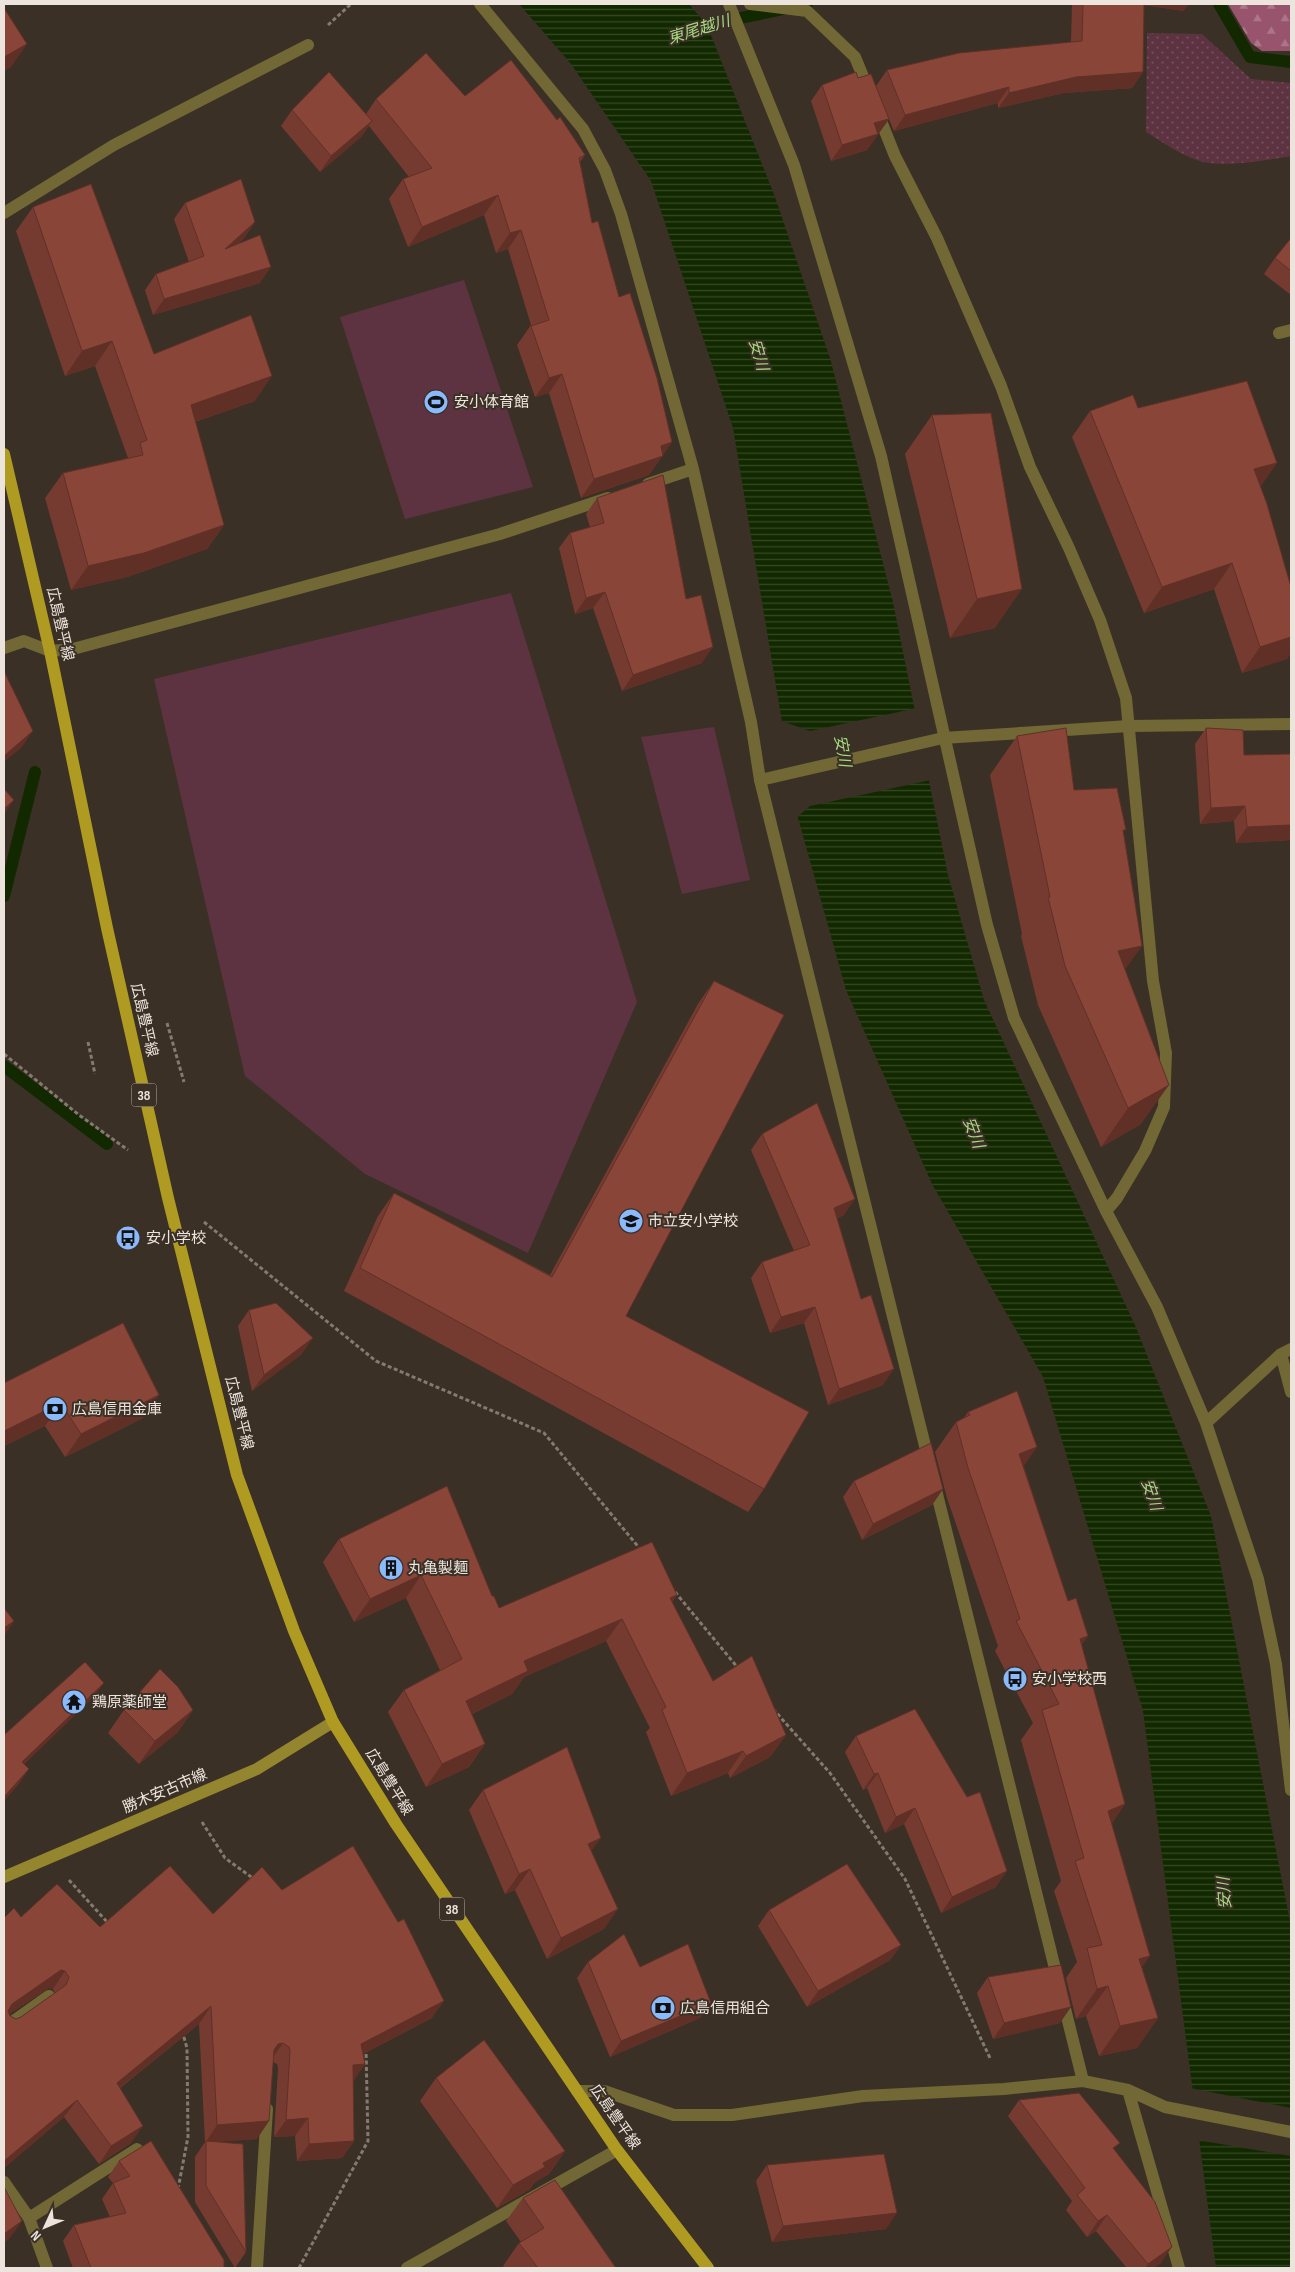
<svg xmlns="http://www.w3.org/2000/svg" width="1295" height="2272" viewBox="0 0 1295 2272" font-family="'Sofia Sans Condensed','Noto Sans JP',sans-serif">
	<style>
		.green { fill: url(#green-dots) }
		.forest { fill: url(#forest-firs) }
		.pitch { fill: #5d3342 }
		.water { fill: url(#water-rules) }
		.pier { fill: #3b3025 }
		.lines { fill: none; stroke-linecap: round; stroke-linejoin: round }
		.stream { stroke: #122900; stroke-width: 12 }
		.path { stroke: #847a71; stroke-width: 3; stroke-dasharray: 4 2.5; stroke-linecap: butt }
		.minor { stroke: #716836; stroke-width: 12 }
		.tertiary { stroke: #716836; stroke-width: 12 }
		.secondary { stroke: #94852f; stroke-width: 12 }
		.primary { stroke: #af9b22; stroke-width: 12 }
		.wall { fill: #763b30; fill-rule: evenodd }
		.shaded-wall { fill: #603027 }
		.building { fill: #894538; stroke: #603027; fill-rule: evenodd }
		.labels { text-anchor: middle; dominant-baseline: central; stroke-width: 4; stroke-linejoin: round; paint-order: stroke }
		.shield { fill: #3b3025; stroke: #b7aea6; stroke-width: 1 }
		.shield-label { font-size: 14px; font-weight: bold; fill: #ece4dd }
		.poi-label { font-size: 15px; fill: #ece4dd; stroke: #3b3025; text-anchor: start }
		.street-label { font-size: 15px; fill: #ece4dd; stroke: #3b3025 }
		.water-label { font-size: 16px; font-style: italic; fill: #a6d982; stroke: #3b3025 }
	</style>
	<defs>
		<pattern id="green-dots" width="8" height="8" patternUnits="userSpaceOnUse" patternTransform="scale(1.25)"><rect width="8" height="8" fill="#5d3342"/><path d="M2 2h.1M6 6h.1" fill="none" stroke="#74505d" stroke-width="1.8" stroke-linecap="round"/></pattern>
		<pattern id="forest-firs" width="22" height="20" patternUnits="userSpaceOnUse" patternTransform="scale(1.25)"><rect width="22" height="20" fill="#99546d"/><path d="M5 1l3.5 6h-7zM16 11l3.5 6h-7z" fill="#ac7588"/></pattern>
		<pattern id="water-rules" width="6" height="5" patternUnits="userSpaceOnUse" patternTransform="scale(1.25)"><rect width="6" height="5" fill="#122900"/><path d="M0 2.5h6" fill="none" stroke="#354825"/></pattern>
	</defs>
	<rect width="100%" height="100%" fill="#3b3025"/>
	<!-- green -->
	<path class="green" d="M1147,33L1202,34L1251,79L1291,83V156C1269,160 1225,167 1203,162C1182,156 1164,143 1146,132Z"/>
	<!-- forest -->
	<path class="forest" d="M1228,4H1291V51H1262L1251,43Z"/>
	<!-- pitch -->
	<path class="pitch" d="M464,280L533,487L405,519L340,317Z
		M511,593L637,1002L528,1253L365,1174L245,1076L154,679Z
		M714,727L750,880L682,894L641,737Z"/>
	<!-- water -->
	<path class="water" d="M519,4H689L707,25L775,197L830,358L893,602L948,875L984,1000L1135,1325L1211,1516L1291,1927V2268H1216L1143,1711L1043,1377L932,1184L846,990L798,818L733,428L651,181L571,64Z"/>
	<!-- pier -->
	<path class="pier" d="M917,708L931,780L810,806L795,819L779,720L810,731Z
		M1190,2088L1291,2108V2156L1197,2140Z"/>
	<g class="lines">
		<!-- stream -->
		<path class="stream" d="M1219,4L1250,57L1291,62
			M690,31L707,25L807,4
			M4,896L35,772
			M4,1066L107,1144"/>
		<!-- path -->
		<path class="path" d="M328,25L351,4
			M167,1023L184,1082
			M88,1042L95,1074
			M4,1054L79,1115L128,1150
			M204,1222L376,1361L544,1433L641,1550
			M675,1592L738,1668
			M773,1709L830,1773L905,1879L991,2060
			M202,1822L225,1858L254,1879
			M69,1880L108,1923
			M178,2189L188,2137L187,2048L183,2034
			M299,2268L368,2141L366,2049"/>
		<!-- minor -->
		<path class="minor" d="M480,4L583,129L605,170L621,214L693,469L751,722L760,780L929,1462
			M729,4L794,165L881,456L987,925L1014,1018L1106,1211L1157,1307L1206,1423L1258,1579L1276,1664L1291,1790
			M750,4L807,11L855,57L869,91
			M877,111L895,156L937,238L1001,386L1030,467L1069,548L1100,620L1126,698L1153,981L1166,1053L1164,1107L1145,1151L1117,1198L1106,1211
			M4,213L114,145L308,45
			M1279,333L1291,330
			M648,484L693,469
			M4,648L24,641L50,651L73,649L500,534L608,498
			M1281,1354L1291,1392
			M1206,1423L1281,1354L1291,1349
			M934,1482L1083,2081
			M4,2028L49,1996
			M1128,2090L1179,2268
			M577,2091H604L674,2115H732L863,2096L1004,2089L1083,2081L1128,2090L1165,2107L1291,2132
			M4,2182L29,2218L47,2268
			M29,2218L137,2149
			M257,2268L267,2109
			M407,2268L617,2150"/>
		<!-- tertiary -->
		<path class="tertiary" d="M760,780L943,738L1129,726L1291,724"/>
		<!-- secondary -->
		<path class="secondary" d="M4,1877L257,1769L333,1722"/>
		<!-- primary -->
		<path class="primary" d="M4,454L50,651L107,928L168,1198L237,1475L294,1631L333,1722L396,1824L617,2150L708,2268"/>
	</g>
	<!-- wall -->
	<path class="wall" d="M1072,4H1189L1183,11L1144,5L1143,72L1132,88L1064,93L998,108V103L894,131L889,119L867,150L831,161L811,101L822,85L858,78L876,86L887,70L1071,42Z
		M465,96L557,120L585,155L580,162L592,223L672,442L649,475L581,498L549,393L535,397L517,345L531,325L508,249L496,253L484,215L408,247L389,199L403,179L409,177L369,126L361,137L320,172L281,126L292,110L366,114L376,99Z
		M185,203L255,222L244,238L238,244L260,283L153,315L145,290L156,274L189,262L174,219Z
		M33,207L154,354L255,401L195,422L224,525L207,549L127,577L71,590L45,498L63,473L128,458L95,366L65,376L16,231Z
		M1291,238V295L1264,274L1275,258Z
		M1138,408L1277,463L1260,486L1291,587V652L1287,659L1242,673L1214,589L1144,613L1072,437L1090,411Z
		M932,415L995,628L950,638L905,454Z
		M597,498L686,599L702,663L622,691L593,608L575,614L559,548L570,533L590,527L586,514Z
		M1206,728L1244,755L1291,754V840L1236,843L1234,821L1200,824L1195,744Z
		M1017,736L1074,790L1124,833L1125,970L1141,1124L1101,1147L1038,1005L1021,936L1022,934L990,775Z
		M714,981L626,1316L764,1489L748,1512L344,1291L378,1216L394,1193L550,1275L698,1004Z
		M762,1134L844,1215L837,1218L883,1385L828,1405L804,1323L770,1333L751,1278L762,1262L794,1251L751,1150Z
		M249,1310L302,1354L252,1391L238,1326Z
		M4,1383L143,1418L65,1457L45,1426L4,1446Z
		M968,1412L1024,1467L1068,1601L1088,1636L1081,1645L1125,1804L1112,1823L1142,1967L1158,2018L1137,2048L1099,2056L1086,2016L1076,2019L1066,1978L1077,1962L1054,1891L1061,1881L1021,1740L1033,1723L995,1651L998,1646L947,1498L935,1452L956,1422L964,1418Z
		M854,1481L943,1489L932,1505L862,1540L843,1497Z
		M339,1539L492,1596L499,1608L677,1595L672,1602L713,1681L786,1735L770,1757L730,1778L728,1773L671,1796L646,1732L650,1728L606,1641L524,1677L512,1694L472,1714L485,1744L469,1767L426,1787L388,1712L404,1690L440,1670L406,1598L354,1622L323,1562Z
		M124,1710H193L177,1733L139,1764L108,1733Z
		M856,1736L996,1887L941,1913L904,1824L885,1833L867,1788L863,1790L845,1752Z
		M483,1790L604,1929L547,1959L515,1890L505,1894L469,1810Z
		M282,1890L432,2018L363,2054L365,2064L353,2081L354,2141L342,2158L297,2161L295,2136L274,2137L278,2069L277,2064L273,2062L257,2139L212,2142L246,2252L235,2268L195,2202V2157L205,2142L199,2024L120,2088L131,2143L99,2164L64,2117L4,2168V1918L21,1917L100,1927L213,1914ZM49,1988L53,1989L55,1993L21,2017L16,2019L10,2016L9,2014Z
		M769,1910L901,1945L890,1960L807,2007L758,1926Z
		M588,1962L640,1967L700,2018L610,2057L577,1978Z
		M988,1977L1060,2023L993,2039L977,1993Z
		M436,2078L565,2151L549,2174L535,2182L529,2190L497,2208L420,2101Z
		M1019,2100L1115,2150L1161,2263L1153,2268H1127L1096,2231L1087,2237L1066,2210L1072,2201L1008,2116Z
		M119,2161L224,2268H73L63,2241L74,2225L110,2217L102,2199L113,2183L108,2177Z
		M767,2165L886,2229L772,2242L756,2181Z
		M523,2198L616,2268H505L503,2266L519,2243L521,2242L506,2221Z"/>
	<!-- shaded-wall -->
	<path class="shaded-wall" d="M1139,4H1189L1183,11Z
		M27,44L11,67L4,71V57Z
		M1143,72L1132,88L1064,93L998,108L1009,93L1076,77Z
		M1009,87L998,103L894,131L905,115Z
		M889,119L867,150L831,161L842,145L874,123Z
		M372,121L361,137L320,172L331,156Z
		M498,195L484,215L408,247L422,227Z
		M255,222L244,238L214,264L225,249Z
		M521,230L508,249L496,253L510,233Z
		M271,267L260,283L153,315L164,299Z
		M112,341L95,366L65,376L82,351Z
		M562,374L549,393L535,397L549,378Z
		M272,376L255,401L174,429L191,405Z
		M672,442L649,475L581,498L594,479L661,446Z
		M1277,463L1259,489L1254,469Z
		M224,525L207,549L127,577L71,590L88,566Z
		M1232,563L1214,589L1144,613L1162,587Z
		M1022,589L995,628L950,638L977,599Z
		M605,592L593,608L575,614L586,598Z
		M1291,637V652L1287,659L1242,673L1260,647Z
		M713,647L702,663L622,691L633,675Z
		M33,731L22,747L4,762V756Z
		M14,800L4,814V809Z
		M1245,806L1234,821L1200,824L1211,808Z
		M1291,825V840L1236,843L1247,827Z
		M1142,946L1114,985L1118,951Z
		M1169,1085L1141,1124L1101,1147L1128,1108Z
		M855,1199L844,1215L822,1224L834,1208Z
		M815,1307L804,1323L770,1333L781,1317Z
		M313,1338L302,1354L252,1391L264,1375Z
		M894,1369L883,1385L828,1405L839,1389Z
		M159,1395L143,1418L65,1457L81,1434Z
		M61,1403L45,1426L4,1446V1431Z
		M1037,1447L1016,1477L1019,1454Z
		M943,1489L932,1505L862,1540L873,1524Z
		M421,1575L406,1598L354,1622L370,1599Z
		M677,1595L661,1617L670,1598Z
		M622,1619L606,1641L524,1677L512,1694L450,1724L466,1701L524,1661Z
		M14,1621L4,1636V1628Z
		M1088,1636L1067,1666L1080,1639Z
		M104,1683L94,1697L11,1777L22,1762Z
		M193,1710L177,1733L139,1764L155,1741Z
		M786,1735L770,1757L730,1778L746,1756Z
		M485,1744L469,1767L426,1787L442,1764Z
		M743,1751L728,1773L671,1796L687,1773Z
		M29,1769L19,1784L4,1801V1797Z
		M878,1773L867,1788L863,1790L874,1774Z
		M1125,1804L1104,1834L1108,1811Z
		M915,1808L904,1824L885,1833L896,1817Z
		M601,1838L586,1858L588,1844Z
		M530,1869L515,1890L505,1894L519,1874Z
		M1007,1871L996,1887L941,1913L952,1897Z
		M618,1909L604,1929L547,1959L561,1938Z
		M901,1945L890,1960L807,2007L818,1991Z
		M1150,1956L1129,1986L1139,1959Z
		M61,1970L65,1971L53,1989L49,1988L4,2018L12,2004Z
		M1108,1986L1086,2016L1076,2019L1097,1989Z
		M444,2001L432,2018L349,2061L361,2044Z
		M711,2003L700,2018L610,2057L621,2041Z
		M211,2006L199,2024L104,2100L117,2083Z
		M1071,2007L1060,2023L993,2039L1004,2023Z
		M1158,2018L1137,2048L1099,2056L1120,2026Z
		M283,2043L271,2060L266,2061L278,2044Z
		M365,2064L353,2082V2065Z
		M77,2100L64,2117L4,2168V2161Z
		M308,2118L295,2136L274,2137L286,2120Z
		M269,2121L257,2139L205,2143L217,2125Z
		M143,2126L131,2143L99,2164L111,2146Z
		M354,2141L342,2158L297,2161L309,2144Z
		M565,2151L549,2174L535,2182L529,2190L497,2208L513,2185L543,2163Z
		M897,2213L886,2229L772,2242L783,2226Z
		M1107,2215L1096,2231L1087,2237L1098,2221Z
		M22,2221L10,2238L4,2243V2234Z
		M1172,2247L1161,2263L1153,2268H1145L1148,2264Z"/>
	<!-- building -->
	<path class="building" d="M1083,4H1144L1143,72L1076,77L1009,93V87L905,115L887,70L959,53L1082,41Z
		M4,8L27,44L4,57Z
		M426,53L465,96L511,60L557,120L560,117L585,155L579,158L592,223L598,221L619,297L630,293L657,378L672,442L661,446L663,456L594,479L562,374L549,378L531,326L549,320L521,230L510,233L498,195L422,227L403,179L432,168L376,99Z
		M329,72L372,121L331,156L292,110Z
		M856,72L858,78L871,74L889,119L874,123L878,134L842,145L822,85Z
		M241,179L255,222L225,249L260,235L271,267L164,299L156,274L204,256L185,203Z
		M91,184L154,354L251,315L272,376L191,405L224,525L144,553L88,566L63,473L143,455L140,443L147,440L112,341L82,351L33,207Z
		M1291,238V271L1275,258Z
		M1247,381L1277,463L1254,469L1267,504L1291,587V637L1260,647L1232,563L1162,587L1090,411L1133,395L1138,408Z
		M991,413L1022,589L977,599L932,415Z
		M663,475L686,599L701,595L713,647L633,675L605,592L586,598L570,533L604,523L597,498Z
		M4,671L33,731L4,756Z
		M1066,728L1074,790L1117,788L1126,830H1123L1142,946L1118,951L1169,1085L1128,1108L1065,966L1048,897H1050L1017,736Z
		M1206,728L1243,730L1244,755L1291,754V825L1247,827L1245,806L1211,808Z
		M4,789L14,800L4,809Z
		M714,981L784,1015L626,1316L809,1412L764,1489L360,1268L394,1193L552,1277Z
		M817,1103L855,1199L834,1208L861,1299L871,1295L894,1369L839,1389L815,1307L781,1317L762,1262L810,1245L762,1134Z
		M276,1303L313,1338L264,1375L249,1310Z
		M123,1323L159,1395L81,1434L61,1403L4,1431V1383Z
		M1017,1391L1037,1447L1019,1454L1068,1601L1076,1598L1088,1636L1080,1639L1125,1804L1108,1811L1150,1956L1139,1959L1158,2018L1120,2026L1108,1986L1097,1989L1087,1948L1102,1945L1075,1861L1084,1858L1042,1710L1059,1704L1016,1621L1020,1619L968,1468L956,1422L970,1415L968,1412Z
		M931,1443L943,1489L873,1524L854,1481Z
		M447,1486L492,1596H494L499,1608L652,1542L677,1595L670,1598L713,1681L752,1656L786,1735L746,1756L743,1751L687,1773L662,1710L666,1707L622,1619L524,1661L528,1671L466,1701L485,1744L442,1764L404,1690L462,1659L421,1575L370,1599L339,1539Z
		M4,1608L14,1621L4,1628Z
		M85,1662L104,1683L22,1762L29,1769L4,1797V1735Z
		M160,1669L178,1687L193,1710L155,1741L124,1710Z
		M915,1709L967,1797L980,1792L1007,1871L952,1897L915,1808L896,1817L878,1773L874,1774L856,1736Z
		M567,1747L601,1838L588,1844L618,1909L561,1938L530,1869L519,1874L483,1790Z
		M353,1846L398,1922L404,1919L444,2001L361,2044L365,2064L353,2065L354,2141L309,2144L308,2118L286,2120L290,2051L289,2047L283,2043L278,2044L274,2050L269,2121L217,2125L211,2006L117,2083L143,2126L111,2146L77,2100L4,2161V1918L14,1908L21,1917L57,1884L100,1927L170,1866L213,1914L262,1867L282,1890ZM61,1970L65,1971L69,1977L66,1985L21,2017L16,2019L10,2016L8,2011L12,2004Z
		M847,1864L901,1945L818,1991L769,1910Z
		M624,1934L640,1967L688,1944L711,2003L621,2041L588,1962Z
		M1061,1965L1071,2007L1004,2023L988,1977Z
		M484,2040L565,2151L543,2163L545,2167L513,2185L436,2078Z
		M1079,2093L1120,2143L1113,2148L1155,2202L1172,2247L1148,2264L1107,2215L1098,2221L1077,2195L1085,2188L1019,2100Z
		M151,2141L224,2260V2268H91L74,2225L126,2213L113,2183L130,2176L119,2161Z
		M206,2141L243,2144L246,2252L206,2186Z
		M884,2154L897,2213L783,2226L767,2165Z
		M555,2180L616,2268H538L519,2243L544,2228L523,2198Z
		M4,2187L22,2221L4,2234Z"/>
	<!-- icons -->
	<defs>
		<symbol id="stadium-disc" viewBox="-11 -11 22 22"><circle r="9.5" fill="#8abafc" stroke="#3b3025"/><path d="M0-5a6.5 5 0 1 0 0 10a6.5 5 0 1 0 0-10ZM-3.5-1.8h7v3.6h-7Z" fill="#111"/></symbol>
		<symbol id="school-disc" viewBox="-11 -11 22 22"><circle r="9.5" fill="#8abafc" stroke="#3b3025"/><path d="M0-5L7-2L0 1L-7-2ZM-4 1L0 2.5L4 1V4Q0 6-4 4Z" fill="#111"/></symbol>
		<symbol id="bus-disc" viewBox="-11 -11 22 22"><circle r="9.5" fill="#8abafc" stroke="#3b3025"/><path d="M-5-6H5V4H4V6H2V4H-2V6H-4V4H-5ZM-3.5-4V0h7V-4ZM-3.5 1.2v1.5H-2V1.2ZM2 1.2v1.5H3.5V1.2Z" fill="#111"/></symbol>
		<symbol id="bank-disc" viewBox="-11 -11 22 22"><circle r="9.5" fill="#8abafc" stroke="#3b3025"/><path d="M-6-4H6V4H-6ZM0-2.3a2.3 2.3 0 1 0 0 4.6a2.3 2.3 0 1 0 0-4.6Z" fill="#111"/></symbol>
		<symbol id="building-disc" viewBox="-11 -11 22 22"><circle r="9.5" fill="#8abafc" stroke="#3b3025"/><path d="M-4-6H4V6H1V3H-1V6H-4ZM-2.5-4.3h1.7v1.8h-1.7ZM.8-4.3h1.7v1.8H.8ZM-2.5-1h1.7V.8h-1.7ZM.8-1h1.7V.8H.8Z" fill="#111"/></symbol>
		<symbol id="temple-disc" viewBox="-11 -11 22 22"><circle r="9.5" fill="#8abafc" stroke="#3b3025"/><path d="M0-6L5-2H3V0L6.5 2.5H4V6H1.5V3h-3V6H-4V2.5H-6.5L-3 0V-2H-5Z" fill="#111"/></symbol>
	</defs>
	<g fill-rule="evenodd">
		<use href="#stadium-disc" x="422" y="388" width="28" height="28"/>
		<use href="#school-disc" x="617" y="1207" width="28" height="28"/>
		<use href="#bus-disc" x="114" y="1224" width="28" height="28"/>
		<use href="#bank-disc" x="41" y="1395" width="28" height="28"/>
		<use href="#building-disc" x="377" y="1554" width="28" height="28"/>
		<use href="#bus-disc" x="1001" y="1665" width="28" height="28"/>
		<use href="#temple-disc" x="60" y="1688" width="28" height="28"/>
		<use href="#bank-disc" x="649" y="1994" width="28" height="28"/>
	</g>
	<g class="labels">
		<!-- shield labels -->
		<g class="shield">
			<rect x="131.5" y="1083.5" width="25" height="23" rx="4"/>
			<rect x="439.5" y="1897.5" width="25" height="23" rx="4"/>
		</g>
		<g class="shield-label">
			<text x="144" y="1095">38</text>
			<text x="452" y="1909">38</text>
		</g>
		<!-- poi labels -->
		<g class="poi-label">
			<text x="454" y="402">安小体育館</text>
			<text x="648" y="1221">市立安小学校</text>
			<text x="146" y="1238">安小学校</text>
			<text x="72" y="1409">広島信用金庫</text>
			<text x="408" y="1568">丸亀製麺</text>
			<text x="1032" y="1679">安小学校西</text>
			<text x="92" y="1702">鶏原薬師堂</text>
			<text x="680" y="2008">広島信用組合</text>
		</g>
		<!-- street labels -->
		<g class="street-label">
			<text transform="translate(60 624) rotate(77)">広島豊平線</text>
			<text transform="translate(144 1020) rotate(77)">広島豊平線</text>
			<text transform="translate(239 1413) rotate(76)">広島豊平線</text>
			<text transform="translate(389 1782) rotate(58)">広島豊平線</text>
			<text transform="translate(165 1791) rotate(-23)">勝木安古市線</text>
			<text transform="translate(615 2117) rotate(55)">広島豊平線</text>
		</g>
		<!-- water labels -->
		<g class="water-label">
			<text transform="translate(699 30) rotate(-17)">東尾越川</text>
			<text transform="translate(758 355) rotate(74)">安川</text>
			<text transform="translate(842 751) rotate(80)">安川</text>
			<text transform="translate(973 1133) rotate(69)">安川</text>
			<text transform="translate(1151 1495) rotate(71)">安川</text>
			<text transform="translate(1225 1893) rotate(-94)">安川</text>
		</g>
	</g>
	<!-- border -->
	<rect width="1295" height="2272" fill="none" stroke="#ece4dd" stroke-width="10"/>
	<!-- north arrow -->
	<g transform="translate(45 2227) rotate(226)" stroke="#3b3025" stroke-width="4" paint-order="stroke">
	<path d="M0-4L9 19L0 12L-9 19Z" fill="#ece4dd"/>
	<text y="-8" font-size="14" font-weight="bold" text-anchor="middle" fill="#ece4dd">N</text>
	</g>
</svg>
